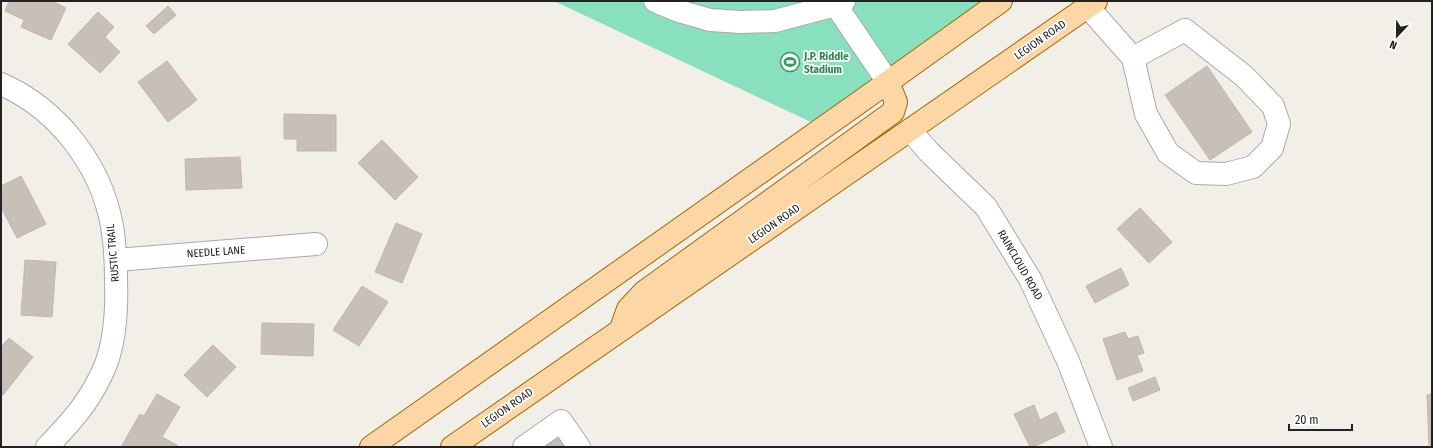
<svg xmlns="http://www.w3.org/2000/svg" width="1433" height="448" viewBox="0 0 1433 448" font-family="'Fira Sans Condensed',sans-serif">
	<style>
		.pitch { fill: #88e0be }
		.building { fill: #c7bfb8; stroke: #c4b6ab }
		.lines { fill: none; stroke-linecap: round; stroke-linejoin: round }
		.minor-casing { stroke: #a9a9a9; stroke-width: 24 }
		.major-casing { stroke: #a06b00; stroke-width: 24 }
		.minor { stroke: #fff; stroke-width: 22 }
		.major { stroke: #fcd6a4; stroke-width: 22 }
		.labels { text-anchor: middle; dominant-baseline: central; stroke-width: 3.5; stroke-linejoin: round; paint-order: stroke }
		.street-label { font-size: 11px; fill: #222; stroke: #fff }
		.leisure-label { font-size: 11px; font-weight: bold; fill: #27864d; stroke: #fff; text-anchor: start }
	</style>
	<rect width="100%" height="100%" fill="#f2efe9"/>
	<!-- pitch -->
	<path class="pitch" d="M554,1H982L813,123Z"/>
	<!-- building -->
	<path class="building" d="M9,1H52L66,8L51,40L21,27L24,20L5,11Z
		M168,6L176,15L154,34L146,26Z
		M98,12L114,27L105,37L120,52L100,73L68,44Z
		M167,61L197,100L168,122L138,82Z
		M1207,66L1252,132L1210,160L1165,95Z
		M284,114L336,115V151H297V139H284Z
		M382,140L418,177L395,200L358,163Z
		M240,157L242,188L186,190L185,159Z
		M21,176L46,224L17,238L1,207V186Z
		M1140,208L1172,242L1149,263L1117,229Z
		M396,223L422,234L402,283L375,272Z
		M25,260L56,262L52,317L21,315Z
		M1121,268L1129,285L1095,303L1086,286Z
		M362,286L388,302L359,346L333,330Z
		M262,323L314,324L313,356L261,354Z
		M1125,332L1128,339L1138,336L1144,353L1137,355L1143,371L1117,380L1103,339Z
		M9,338L33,357L3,395L1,394V347Z
		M213,345L236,367L207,397L184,375Z
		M1155,377L1160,390L1133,401L1128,388Z
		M157,394L180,407L162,437L177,445L176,447H121L140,414L144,416Z
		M1432,394V445H1429L1427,395Z
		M1034,405L1040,420L1056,412L1065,432L1033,447H1030L1014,414Z
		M560,436L567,447H544Z"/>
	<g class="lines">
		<defs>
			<path id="minor" d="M655,1L679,11L710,20L741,22L775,21L835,5L844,1
				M833,1L888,82
				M1088,7L1133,58L1146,114L1168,153L1196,173L1226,174L1253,167L1272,148L1279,124L1273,106L1244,76L1185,30L1133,58
				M1,84C58,109 101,165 112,226C115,244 116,262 116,280C117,308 116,337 106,364C92,399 73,420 47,447
				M910,130L929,152L986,207L1030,279L1068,361L1101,447
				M116,260L316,244
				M524,447L561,421L579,447"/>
			<path id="major" d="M622,326L628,309L644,292L893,112L896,102L888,82
				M371,447L888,82L1001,1
				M452,447L1096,1"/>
		</defs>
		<!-- minor casing -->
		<use href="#minor" class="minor-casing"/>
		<!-- major casing -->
		<use href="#major" class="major-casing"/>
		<!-- minor -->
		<use href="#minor" class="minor"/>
		<!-- major -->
		<use href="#major" class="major"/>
	</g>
	<!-- icons -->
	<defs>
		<symbol id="stadium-ring" viewBox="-11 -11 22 22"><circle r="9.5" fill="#fff" stroke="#2e9e5b" stroke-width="1.5"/><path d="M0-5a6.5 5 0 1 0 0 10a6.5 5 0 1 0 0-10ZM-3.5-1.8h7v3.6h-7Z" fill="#2e9e5b"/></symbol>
	</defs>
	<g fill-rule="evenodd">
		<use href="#stadium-ring" x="779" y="51" width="22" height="22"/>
	</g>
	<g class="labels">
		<!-- street labels -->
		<g class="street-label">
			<text transform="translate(1040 40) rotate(-35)">LEGION ROAD</text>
			<text transform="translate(774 224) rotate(-35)">LEGION ROAD</text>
			<text transform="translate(216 252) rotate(-4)">NEEDLE LANE</text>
			<text transform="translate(113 253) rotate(-95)">RUSTIC TRAIL</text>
			<text transform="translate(1020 265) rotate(60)">RAINCLOUD ROAD</text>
			<text transform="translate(507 408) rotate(-35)">LEGION ROAD</text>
		</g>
		<!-- leisure labels -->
		<g class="leisure-label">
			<text x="804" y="56">J.P. Riddle<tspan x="804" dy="13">Stadium</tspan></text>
		</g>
	</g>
	<!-- border -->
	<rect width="1433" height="448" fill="none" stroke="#222222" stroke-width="4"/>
	<!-- north arrow -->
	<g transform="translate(1397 36) rotate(202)" stroke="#ffffff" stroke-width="3" paint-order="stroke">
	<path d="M0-3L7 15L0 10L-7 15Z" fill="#222222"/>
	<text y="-6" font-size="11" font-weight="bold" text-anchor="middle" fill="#222222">N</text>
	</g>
	<!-- scale -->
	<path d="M1289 424v6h63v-6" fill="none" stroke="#222222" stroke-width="2"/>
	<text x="1295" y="424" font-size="12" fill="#222222" stroke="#ffffff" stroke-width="3" paint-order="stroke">20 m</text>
</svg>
